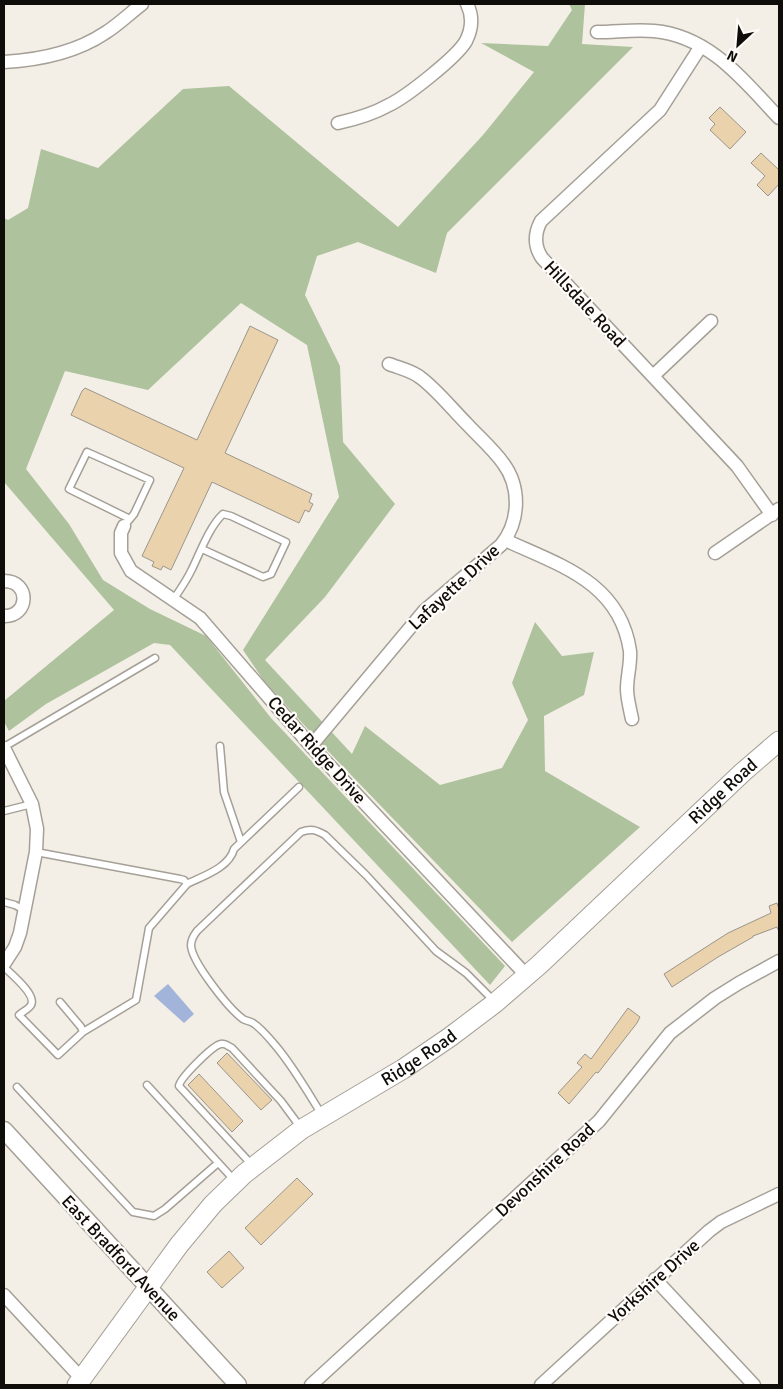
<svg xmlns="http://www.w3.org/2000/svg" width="783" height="1389" viewBox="0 0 783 1389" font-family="Signika,sans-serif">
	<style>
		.forest { fill: #adc29d }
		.water { fill: #a2b4d9 }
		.building { fill: #ead3ac; stroke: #9a958c }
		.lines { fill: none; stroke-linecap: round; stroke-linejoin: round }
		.service-casing { stroke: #a5a097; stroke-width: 9 }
		.minor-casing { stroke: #a5a097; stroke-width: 15 }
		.tertiary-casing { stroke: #a5a097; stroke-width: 19 }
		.secondary-casing { stroke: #a5a097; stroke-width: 21 }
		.service { stroke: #fff; stroke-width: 6 }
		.minor { stroke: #fff; stroke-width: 12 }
		.tertiary { stroke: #fff; stroke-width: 16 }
		.secondary { stroke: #fff; stroke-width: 19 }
		.labels { text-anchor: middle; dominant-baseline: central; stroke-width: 4.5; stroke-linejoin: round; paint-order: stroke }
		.street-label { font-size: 18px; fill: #0f0d0a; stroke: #fffcf9 }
	</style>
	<rect width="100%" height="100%" fill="#f4efe6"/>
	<!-- forest -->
	<path class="forest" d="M569,4H585L582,44L633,47L447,233L436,273L358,242L317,256L305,295L340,366L343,442L395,504L325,597L265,660L352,754L365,726L440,785L502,768L528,720L512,683L535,622L562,656L594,652L584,695L544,716L545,771L640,827L512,942L326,749L264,681L243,650L339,497L307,345L241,303L148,390L65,371L26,469L69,524L103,580L150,609L206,636L271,718L505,966L490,985L170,645L154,643L46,704L9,731L4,722V701L114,610L4,482V218L8,220L28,208L41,149L98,168L183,89L229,86L398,227L483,135L534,72L481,43L548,46L572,10Z"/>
	<!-- water -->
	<path class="water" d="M168,984L194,1014L184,1023L154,996Z"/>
	<!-- building -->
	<path class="building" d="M720,107L746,132L730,149L710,130L715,124L709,118Z
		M761,153L779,170V184L768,196L757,185L765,176L751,163Z
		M250,326L278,340L225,453L312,494L309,502L313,504L309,512L305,510L299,523L212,482L171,570L163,566L161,570L152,566L154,562L142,556L184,468L71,415L82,391L85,388L197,440Z
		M777,903L779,909V932L777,927L753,936V937L718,957L672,987L664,974L728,933L771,913L769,906Z
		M628,1008L640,1017L637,1023L598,1073L596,1072L569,1104L558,1093L582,1067L577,1063L585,1054L591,1059L594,1055Z
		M227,1053L272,1100L261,1110L217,1063Z
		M199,1074L243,1121L232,1132L188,1085Z
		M297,1178L313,1194L261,1245L245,1228Z
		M229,1251L244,1268L222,1288L207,1272Z"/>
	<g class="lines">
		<defs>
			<path id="service" d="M124,526L134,514L150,480L87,452L69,489L130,519
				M173,600C180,590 187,580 192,569C200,553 209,527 223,514L231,516L286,542L271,574L263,577L202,549
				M220,746L224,792L241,842
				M4,747L155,658
				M4,811L32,804
				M36,852L180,879L184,880L187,884L149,928L136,1000L83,1032
				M187,884C203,876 229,868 234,849L299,787
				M4,902L15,905L24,910
				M4,967C11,974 37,995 31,1005C29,1009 22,1012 19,1015L58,1055L83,1032L81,1027L60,1002
				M147,1085L235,1181
				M17,1087L133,1212L154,1216L165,1209L218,1163
				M322,1115C307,1091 293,1066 275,1045C269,1038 261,1028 253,1023C250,1021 246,1021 243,1019C229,1009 191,961 191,945C191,939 194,935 197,931L301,832C311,828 316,830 325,835L366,875L436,951L466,973L495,1002
				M253,1166L179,1086C180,1078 213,1045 221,1044C225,1043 228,1046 232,1048L281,1101L301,1128"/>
			<path id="minor" d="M597,32C616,32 636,29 654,31C710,36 744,81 779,118
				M701,46L660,110L541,221C534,234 534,246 542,258L737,466L772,515
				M4,62C39,60 75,53 105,33C118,25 129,14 142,4
				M338,123C356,119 373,114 389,105C406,97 457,57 466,41C472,29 473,16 467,4
				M653,376L711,321
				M124,526L121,533V553L131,571L200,618L311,746L527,976
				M505,540C559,565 620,582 630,651C631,664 627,676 627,689C627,698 630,709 632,719
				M715,553L779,509
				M4,581C31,581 29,617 4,616
				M311,746L424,611L501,545C520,522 521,487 503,463C493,449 479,437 467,424C452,409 437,390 421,378C413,371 399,368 389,364
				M4,748L32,804L37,829L36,852L20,933L15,947L4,964
				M655,1279L754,1385
				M4,1295L82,1379
				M311,1385L599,1121L670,1033L715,998L739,983L779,961
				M541,1385L709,1231L721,1222L779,1194"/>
			<path id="tertiary" d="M4,1130L238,1385"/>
			<g id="secondary">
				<path id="s1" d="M77,1385L179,1245L213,1204L244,1174L302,1129L403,1069L450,1037L495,1003L539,965L743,772L779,741"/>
			</g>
		</defs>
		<!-- service casing -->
		<use href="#service" class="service-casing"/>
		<!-- minor casing -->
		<use href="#minor" class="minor-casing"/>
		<!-- tertiary casing -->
		<use href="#tertiary" class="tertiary-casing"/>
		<!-- secondary casing -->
		<use href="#secondary" class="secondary-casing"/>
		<!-- service -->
		<use href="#service" class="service"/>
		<!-- minor -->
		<use href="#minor" class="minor"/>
		<!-- tertiary -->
		<use href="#tertiary" class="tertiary"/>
		<!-- secondary -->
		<use href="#secondary" class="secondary"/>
	</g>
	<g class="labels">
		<!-- street labels -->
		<g class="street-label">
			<text transform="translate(585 304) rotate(47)">Hillsdale Road</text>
			<text transform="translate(454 587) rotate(-43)">Lafayette Drive</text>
			<text transform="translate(317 750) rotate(48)">Cedar Ridge Drive</text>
			<text stroke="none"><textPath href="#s1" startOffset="885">Ridge Road</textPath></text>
			<text stroke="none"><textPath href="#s1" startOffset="480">Ridge Road</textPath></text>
			<text transform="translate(545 1170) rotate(-43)">Devonshire Road</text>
			<text transform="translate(121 1258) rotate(47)">East Bradford Avenue</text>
			<text transform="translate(654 1281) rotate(-42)">Yorkshire Drive</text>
		</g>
	</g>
	<!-- border -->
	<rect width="783" height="1389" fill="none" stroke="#0f0d0a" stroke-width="10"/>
	<!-- north arrow -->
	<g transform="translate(738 45) rotate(206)" stroke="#fffcf9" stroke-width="4" paint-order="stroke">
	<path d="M0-4L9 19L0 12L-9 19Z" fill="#0f0d0a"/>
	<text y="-8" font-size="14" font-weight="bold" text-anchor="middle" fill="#0f0d0a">N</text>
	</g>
</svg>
